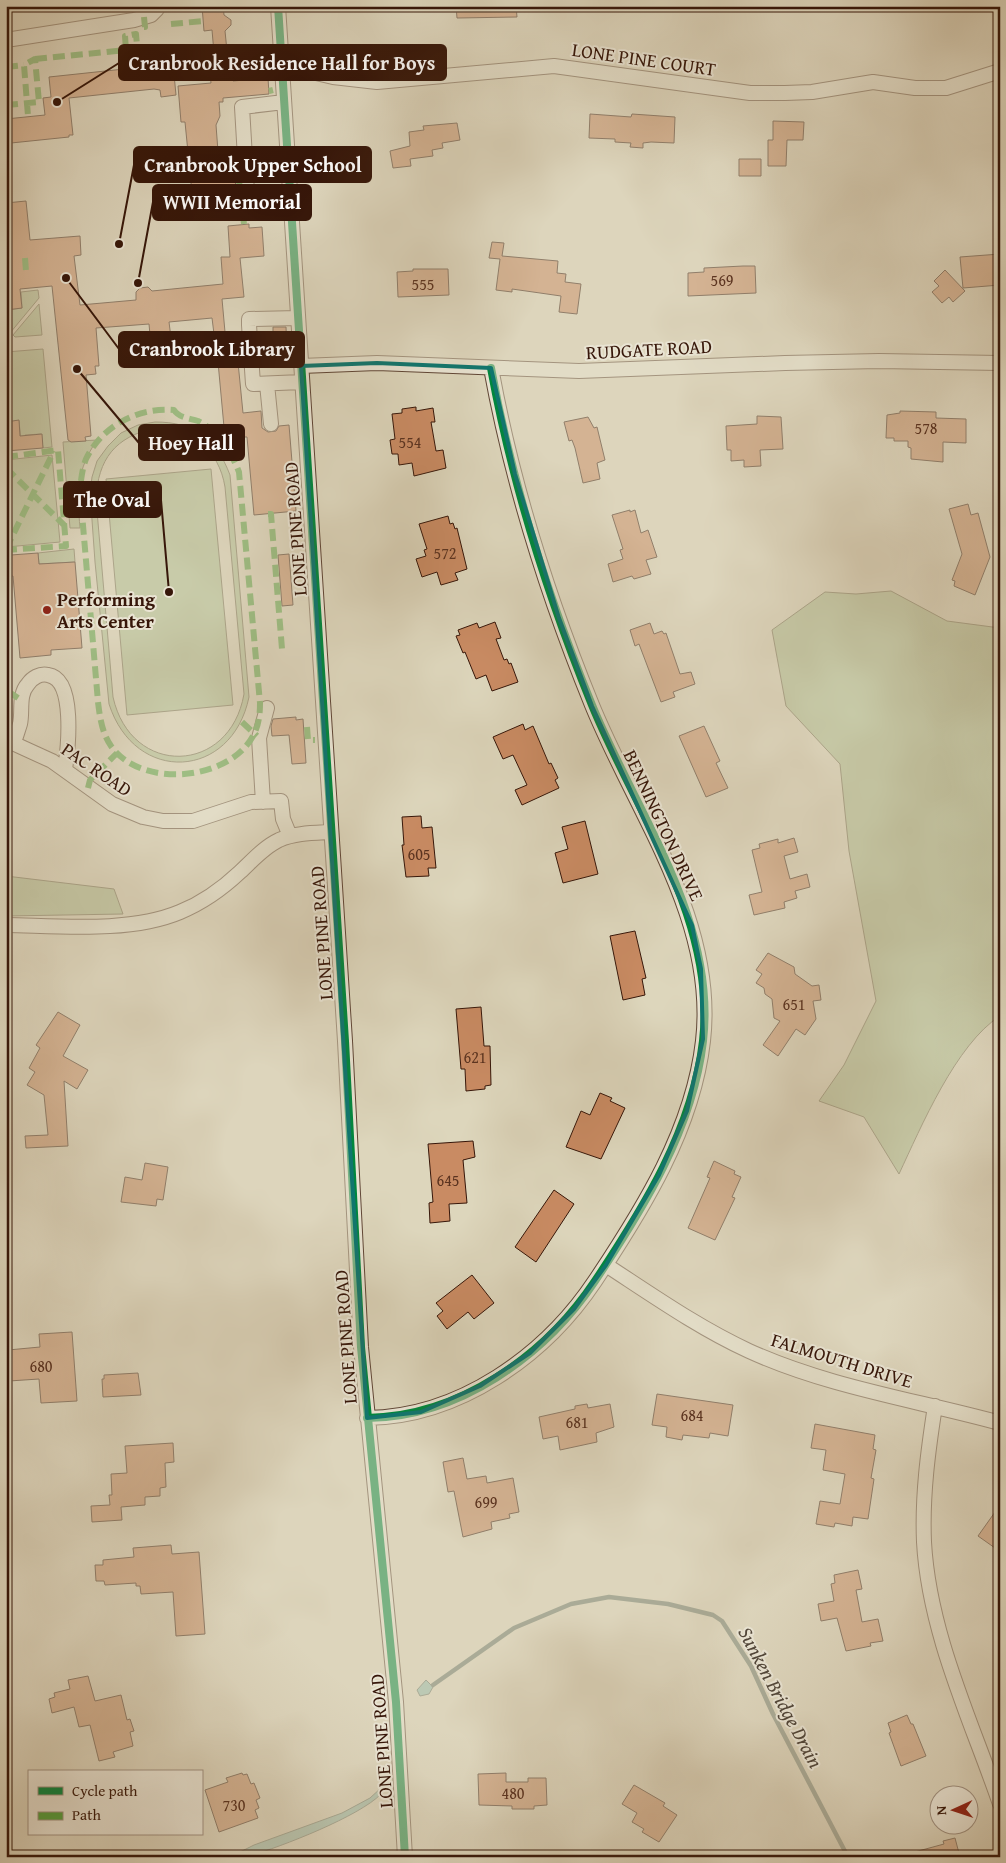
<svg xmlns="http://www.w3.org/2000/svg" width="1006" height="1863" viewBox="0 0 1006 1863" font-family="'Gentium Book Plus',serif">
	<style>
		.green { fill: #afbe92; stroke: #726a4e; fill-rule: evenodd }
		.water { fill: #94baab; stroke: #6e786a }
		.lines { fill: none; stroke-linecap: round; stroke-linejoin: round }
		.stream { stroke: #6e786a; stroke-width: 4.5 }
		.building { fill: #c98b63; stroke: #361609; fill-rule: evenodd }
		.minor-casing { stroke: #604636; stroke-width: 16 }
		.minor { stroke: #e9e4d3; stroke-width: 14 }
		.quiet { stroke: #53a13e; stroke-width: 6; stroke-dasharray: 12 6; stroke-linecap: butt }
		.cycleway-casing { stroke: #e9e4d3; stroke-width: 11 }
		.cycleway { stroke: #00873e; stroke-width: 8 }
		.marked { fill: none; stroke: #0f766e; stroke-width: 4; stroke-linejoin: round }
		.poi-dot { fill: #8f2418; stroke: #e9e4d3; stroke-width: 2 }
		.labels { text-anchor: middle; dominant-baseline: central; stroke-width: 4; stroke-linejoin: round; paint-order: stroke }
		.number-label { font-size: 16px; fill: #5b3320 }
		.street-label { font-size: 19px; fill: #361609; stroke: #e9e4d3 }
		.poi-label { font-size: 19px; font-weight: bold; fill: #361609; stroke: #e9e4d3; text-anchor: start }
		.water-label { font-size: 20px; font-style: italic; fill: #52473a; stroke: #e9e4d3 }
		.leader { fill: none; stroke: #361609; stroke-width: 2 }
		.callout-dot { fill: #361609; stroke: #e9e4d3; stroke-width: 2 }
		.callout { fill: #361609; stroke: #361609; stroke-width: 2 }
		.callout-label { font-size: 20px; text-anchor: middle; font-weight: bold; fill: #fff }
	</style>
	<rect width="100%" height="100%" fill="#ddd6bc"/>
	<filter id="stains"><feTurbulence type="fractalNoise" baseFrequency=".004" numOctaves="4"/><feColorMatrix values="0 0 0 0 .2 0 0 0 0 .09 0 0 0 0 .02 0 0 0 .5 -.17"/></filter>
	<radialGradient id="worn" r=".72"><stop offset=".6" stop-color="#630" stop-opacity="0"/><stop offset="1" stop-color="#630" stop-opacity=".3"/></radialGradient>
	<!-- green -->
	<path class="green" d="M38,290L39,298L10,333L6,330V310L22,308L21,292Z
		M39,304L42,335L15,337L13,335Z
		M43,349L52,447L43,448L41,434L25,435V442H21L19,421L6,422V352Z
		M155,422C194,422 216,438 230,475L249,697C232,780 135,785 109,704L95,562L90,492L92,477L97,461L108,446L121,433L138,425ZM155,428C192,428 219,450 225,487L244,694C230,775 131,778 113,697L96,499C98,459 115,437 155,428Z
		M97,440C76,471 77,492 80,528H70L63,442Z
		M52,455L60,542L7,547L6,460Z
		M211,469L233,705L127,715L106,479Z
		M74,549L75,562L39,564L38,553Z
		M891,591L947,621L1000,628V1016C956,1044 921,1127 899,1174L864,1117L819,1101L844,1065L876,1001L849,851L840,764L786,706L772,630L825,592L856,594Z
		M6,876L114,889L123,914L6,916Z"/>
	<!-- water -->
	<path class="water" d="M426,1680L433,1687L429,1694L420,1696L417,1690Z
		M381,1788V1794C360,1816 281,1847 249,1856C243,1858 236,1857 230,1857L254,1845L342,1813L370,1798Z"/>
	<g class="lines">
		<!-- stream -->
		<path class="stream" d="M433,1685L514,1628L571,1604L609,1597L668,1604L713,1615L722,1621L751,1666L773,1714L848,1857"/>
	</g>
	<!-- building -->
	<path class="building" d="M202,6H223L224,15L231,20V25L225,31L227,51L231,50L233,81L268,78L269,94L223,98V102H219L220,116L216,125L220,178L235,177L237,200L225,202V195L200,197V192L192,193L185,122H181L178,86L211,83L208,53H214L212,30L204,31Z
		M456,6H516L517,17L457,18Z
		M160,62V65L173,64L176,95L161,97L160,90L154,89L69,98L73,135H69V137L11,143V137L6,138V119L45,115L43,98L51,97L49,77L143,67V64Z
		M590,114L631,117L632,114L675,117L674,143L651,142L643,143V148L630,147L631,143L615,142V139L589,138Z
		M773,121L804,122L803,140H787L786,166H768V140H773Z
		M457,123L460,140L442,143L443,148L432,150L433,156L410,159L411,166L393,168L390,151L410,146L409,132L424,130L423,126Z
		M739,159H761V176H739Z
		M26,201L30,240L80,236L81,255L74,256L80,305L136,300V292L140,288L148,287L152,291L223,284L221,257H230L228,226L249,224V228L262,227L264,256L240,258L244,297L222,299L226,343L236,342L243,413L261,411L262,428L268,432L276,431L279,426L289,425L296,511L254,515L247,437H243L242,433H231L224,427L218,362L153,367L149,324L96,328L99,366H95L96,374L86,375L91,436L85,437L86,441L71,442L68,440L52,286L20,289L22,308L6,310V203ZM212,318L215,342L172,346L169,322Z
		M492,242L504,243L502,256L558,261L557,273L566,274L565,282L581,284L577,314L559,312L561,296L512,289V292L496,290L500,259L489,258Z
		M1000,254V285L963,288L960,257Z
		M743,266H755L756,293L688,296V273L704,272V268Z
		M413,269H448L449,295L398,297L397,272L413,271Z
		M945,270L965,291L953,302L949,297L942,303L932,292L939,286L934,281Z
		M273,327H286L287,352L273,353V348L259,349L258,334L273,333Z
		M416,407V411L433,408L435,422H431L436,451L443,450L446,468L414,476L412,463L399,465L398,454H392L390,440L395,439L392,414L402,413V409Z
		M900,411L936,412V418L966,419V443L943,442V462L911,459V448L908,447V441H894V438H886L887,415L900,413Z
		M757,416L781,417L783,449L760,450L761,466L744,467V460L731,461V450H727L726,426L757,424Z
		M588,417L594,428L597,427L605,460L597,463L600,479L583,483L575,448L572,440L569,441L564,422Z
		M19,420L20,436L42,434L43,448L6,451V422Z
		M968,504L971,515L978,513L990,557L975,595L954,586L955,581L952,580L962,554L949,509Z
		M630,510V512L635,510L641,533L648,530L657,557L646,560L651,574L634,579L632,576L613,582L608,564L623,559L620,550L623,549L612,515Z
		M448,516L450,524L453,523L455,529L457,528L467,569L455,573L458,580L441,585L437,572L422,577L416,559L426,556L424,550L427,549L419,524Z
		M38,553L39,564L75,562L82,648L51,650V655L20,658L13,576H9L8,558H11V555Z
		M289,554L293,605L282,606L278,555Z
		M495,622L501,638L496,639L504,660L507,659L509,664L511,663L518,682L492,691L486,675L476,679L465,652L463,653L456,636L460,635L458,630L477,623L479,628Z
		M650,623L654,634L662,631L664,634L666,633L680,674L691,672L695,684L673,692L675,697L661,702L639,644L635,646L630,630Z
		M296,717V720L303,719L306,763L292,764L289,735L272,736L271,726L273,719Z
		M523,724L525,730L533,726L549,764L551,763L558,778L555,780L559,788L522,805L515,790L527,785L513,755L503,759L493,737Z
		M704,726L720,761L716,763L728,788L706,797L679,736Z
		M421,816L422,828L432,827L436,868H428L429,876L406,877L402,845H404L402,817Z
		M585,821L598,874L563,883L555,853L568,849L562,827Z
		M794,838L798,852L784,856L790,879L807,874L810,887L795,891L797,898L784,902L785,908L754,915L749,895L762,892L752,850L760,848L759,844L778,839V843Z
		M635,931L646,978L642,979L645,995L623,1000L610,936Z
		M768,953L794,967L795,974L812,986L819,985L821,1000L813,1001L816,1019L805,1035L796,1029L778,1056L763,1045L780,1021L774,1018L772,999L765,994L764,988L756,983L762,974L756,970Z
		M481,1007L484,1046H490L491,1085L485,1086V1089L466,1091L465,1069H461L456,1009Z
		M58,1012L80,1025L63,1056L88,1070L77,1089L64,1081L68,1146L26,1148L25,1136L48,1135L44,1095L27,1085L35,1072L29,1068L40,1048L36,1045Z
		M600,1093L612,1098L610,1101L625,1108L601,1159L566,1147L581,1111L590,1115Z
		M473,1141L475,1157L463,1160L467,1203L449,1204L450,1221L430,1223L429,1203L433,1202L428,1144Z
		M714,1161L735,1171L734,1174L741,1177L732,1197L735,1198L715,1240L688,1228L710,1178L707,1177Z
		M145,1163L168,1167L163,1200L157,1199L156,1206L121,1202L125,1177L142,1180Z
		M554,1190L574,1204L536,1262L515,1247Z
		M472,1275L494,1303L474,1319L468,1312L447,1329L437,1316L443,1311L436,1303Z
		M72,1332L77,1401L41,1403L39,1379L9,1381L8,1350L40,1347L39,1334Z
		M138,1373L141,1395L103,1397L102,1379H104V1375Z
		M657,1394L733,1405L728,1436L710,1433L709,1438L683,1435L682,1440L666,1437L667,1427L652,1425Z
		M587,1404L588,1408L610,1404L614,1427L596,1433L597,1442L560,1450L558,1436L543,1439L539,1417L575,1409V1406Z
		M815,1424L875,1435L873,1449L876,1450L871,1478L874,1479L868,1519L853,1517L852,1526L835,1523L834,1527L816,1524L820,1501L840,1504L845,1474L823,1470L826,1450L811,1448Z
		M173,1443L174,1462L165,1463L166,1487L160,1488V1496L145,1497V1505L121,1507L122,1520L92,1522L91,1506L110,1505L109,1495H112L111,1474L127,1473L125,1446Z
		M463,1458L467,1479L486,1476L487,1483L513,1478L519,1512L509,1514L510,1518L491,1522L492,1529L463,1537L454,1491L448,1492L443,1462Z
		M1000,1505V1540L995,1548L978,1536Z
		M171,1545L172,1554L199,1552L205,1634L176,1636L173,1592L141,1594L140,1586H136V1583L105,1585L104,1581H96L95,1565H103V1560L134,1557L133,1548Z
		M858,1570L862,1589L856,1590L862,1622L878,1619L883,1641L870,1643L871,1646L846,1651L837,1618L821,1621L818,1604L834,1601L831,1584L835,1583L834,1575Z
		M88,1676L95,1701L121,1695L127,1720L130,1719L134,1731L130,1732L133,1746L113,1752L115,1757L99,1761L90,1725L79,1727L74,1707L52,1713L49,1699L55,1697L54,1693L70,1689L68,1680Z
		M907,1715L911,1724H913L926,1756L901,1766L889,1733L891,1732L888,1723Z
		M242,1773L243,1775L247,1774L251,1784L254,1783L260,1798L256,1800L259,1808L255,1810L258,1818L219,1832L205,1790L228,1782L226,1778Z
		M506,1773V1782H528V1778H546L547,1805L534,1806V1809H512V1806L479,1805L478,1774Z
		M634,1785L665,1803L663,1806L677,1815L659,1842L642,1832L644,1829L632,1822L637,1813L622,1804Z
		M955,1838L960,1857H912L911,1853L944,1844L943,1841Z"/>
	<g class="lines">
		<defs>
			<path id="minor" d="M278,6L345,1041L361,1347L396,1702L405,1857
				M6,40L134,20L151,15L157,9L156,6
				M282,65L333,77L377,82L554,66L750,93H785L812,92L873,82L915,88H946L1000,71
				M247,192L242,107L284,102
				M298,318L249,319V325L253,384L302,382
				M301,366L377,363L579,371L785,363L879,361L1000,363
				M267,384L271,424
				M6,740L52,761L112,804L143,817L163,821H193L251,802L281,801L283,819L290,836
				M14,742C16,737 18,730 20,724C23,711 18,695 28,684C32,678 40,673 48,675C76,679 68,749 65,769
				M263,802L259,738L267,708
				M6,925C60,926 130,933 180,912C202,903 223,888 240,872C252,861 264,847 279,840C295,833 313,833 331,832
				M606,1265C652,1295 699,1328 749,1351C828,1387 916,1400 1000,1423
				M935,1406C928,1451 922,1496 924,1542C929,1633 971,1720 1000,1804
				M367,1418C459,1417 545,1356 595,1281C643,1209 693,1129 703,1041C717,920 636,813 592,705C548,597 512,483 491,368"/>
		</defs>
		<!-- minor casing -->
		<use href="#minor" class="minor-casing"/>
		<!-- minor -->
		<use href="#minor" class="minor"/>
		<!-- quiet -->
		<path class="quiet" d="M171,24L204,21
			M144,27H145L144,17
			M35,59L126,50L127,58L138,57L136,34L125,36L126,50
			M232,59L271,56
			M6,67L24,65
			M269,91L273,90
			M6,105L39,102L35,59L24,65L28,116
			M206,209L280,202
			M244,224L238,172L246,171
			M25,258L26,271
			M287,347H290
			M174,410C179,418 189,418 198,421C220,432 230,450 239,472L260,703C260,714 259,725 253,736C229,781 141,789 111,746C102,733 100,718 98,702L80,490C81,480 82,469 86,459C102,426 138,407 174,410Z
			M6,457L58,450L66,546L6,550
			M6,468L64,525
			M268,514H271L282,649H278
			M6,549L54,451
			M6,568L9,602L6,628
			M6,655L9,692L21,700
			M242,722L257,736
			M307,727L308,740H315
			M88,788L90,780L117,753"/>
		<defs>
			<path id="cycleway" d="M278,6L345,1041L361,1347L396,1702L405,1857
				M367,1418C459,1417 545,1356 595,1281C643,1209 693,1129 703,1041C717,920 636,813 592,705C548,597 512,483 491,368"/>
		</defs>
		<!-- cycleway casing -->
		<use href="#cycleway" class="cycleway-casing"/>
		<!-- cycleway -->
		<use href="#cycleway" class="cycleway"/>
	</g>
	<!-- marked area -->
	<path d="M0 0H1006V1863H0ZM377,363L491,368L515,474L559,618L592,706L692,925L701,969L703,1039L687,1111L659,1175L606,1265L574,1309L530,1353L480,1386L421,1412L367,1418L301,366Z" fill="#ddd6bc" fill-opacity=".55" fill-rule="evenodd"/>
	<path class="marked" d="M377,363L491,368L515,474L559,618L592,706L692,925L701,969L703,1039L687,1111L659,1175L606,1265L574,1309L530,1353L480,1386L421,1412L367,1418L301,366Z"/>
	<!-- markers -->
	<circle class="poi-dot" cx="47" cy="610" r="5"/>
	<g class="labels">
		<!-- number labels -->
		<g class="number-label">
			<text x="722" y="280">569</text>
			<text x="423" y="284">555</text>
			<text x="926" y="428">578</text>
			<text x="410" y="442">554</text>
			<text x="445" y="553">572</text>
			<text x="419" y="854">605</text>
			<text x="794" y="1004">651</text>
			<text x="475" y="1057">621</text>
			<text x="448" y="1180">645</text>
			<text x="41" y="1366">680</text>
			<text x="692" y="1415">684</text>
			<text x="577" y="1422">681</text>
			<text x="486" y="1502">699</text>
			<text x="513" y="1793">480</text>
			<text x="234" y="1805">730</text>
		</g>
		<!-- street labels -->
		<g class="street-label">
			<text transform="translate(644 59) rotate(8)">LONE PINE COURT</text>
			<text transform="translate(649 349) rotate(-3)">RUDGATE ROAD</text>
			<text transform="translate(295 529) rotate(-94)">LONE PINE ROAD</text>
			<text transform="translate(97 769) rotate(34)">PAC ROAD</text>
			<text transform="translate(664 825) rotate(65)">BENNINGTON DRIVE</text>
			<text transform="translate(321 933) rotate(-94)">LONE PINE ROAD</text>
			<text transform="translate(345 1337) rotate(-94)">LONE PINE ROAD</text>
			<text transform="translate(842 1360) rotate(17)">FALMOUTH DRIVE</text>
			<text transform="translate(381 1741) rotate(-94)">LONE PINE ROAD</text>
		</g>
		<!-- poi labels -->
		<g class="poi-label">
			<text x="57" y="599">Performing<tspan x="57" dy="22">Arts Center</tspan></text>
		</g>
		<!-- water labels -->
		<g class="water-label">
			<text transform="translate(781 1697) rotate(62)">Sunken Bridge Drain</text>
		</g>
	</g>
	<!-- callouts -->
	<path class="leader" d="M57 102L119 63M119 244L134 165M138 283L153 202M66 278L119 349M77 369L139 443M169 592L161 500"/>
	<g class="callout-dot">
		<circle cx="57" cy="102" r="5"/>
		<circle cx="119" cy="244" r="5"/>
		<circle cx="138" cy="283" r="5"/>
		<circle cx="66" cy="278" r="5"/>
		<circle cx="77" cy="369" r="5"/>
		<circle cx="169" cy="592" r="5"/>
	</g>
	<g class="callout">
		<rect x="119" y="45" width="327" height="35" rx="5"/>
		<rect x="134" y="147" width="237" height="35" rx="5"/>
		<rect x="153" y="185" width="158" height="35" rx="5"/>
		<rect x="119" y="332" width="185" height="35" rx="5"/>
		<rect x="139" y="425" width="105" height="35" rx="5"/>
		<rect x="64" y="482" width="97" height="35" rx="5"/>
	</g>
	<g class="callout-label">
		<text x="282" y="70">Cranbrook Residence Hall for Boys</text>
		<text x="253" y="172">Cranbrook Upper School</text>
		<text x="232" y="209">WWII Memorial</text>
		<text x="212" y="356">Cranbrook Library</text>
		<text x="191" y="450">Hoey Hall</text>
		<text x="112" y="507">The Oval</text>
	</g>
	<!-- margin -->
	<rect width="1006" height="1863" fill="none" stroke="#ddd6bc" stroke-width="25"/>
	<rect x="8" y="8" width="991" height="1848" fill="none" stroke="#361609" stroke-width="2.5"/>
	<rect x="12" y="12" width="981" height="1838" fill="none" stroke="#361609"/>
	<!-- legend -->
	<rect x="28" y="1770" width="175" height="65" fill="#e9e4d3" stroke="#a19282"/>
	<rect x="38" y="1787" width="25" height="8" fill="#00873e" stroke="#a19282"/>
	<text x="72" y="1796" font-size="15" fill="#361609">Cycle path</text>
	<rect x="38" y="1812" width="25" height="8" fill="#53a13e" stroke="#a19282"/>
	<text x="72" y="1820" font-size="15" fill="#361609">Path</text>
	<!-- north arrow -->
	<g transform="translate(954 1810) rotate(267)"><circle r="24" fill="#e9e4d3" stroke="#a19282"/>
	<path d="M0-4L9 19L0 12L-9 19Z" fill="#8f2418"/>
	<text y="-8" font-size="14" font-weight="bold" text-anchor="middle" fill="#361609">N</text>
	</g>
	<rect width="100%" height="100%" filter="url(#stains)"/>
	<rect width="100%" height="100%" fill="url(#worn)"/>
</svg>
